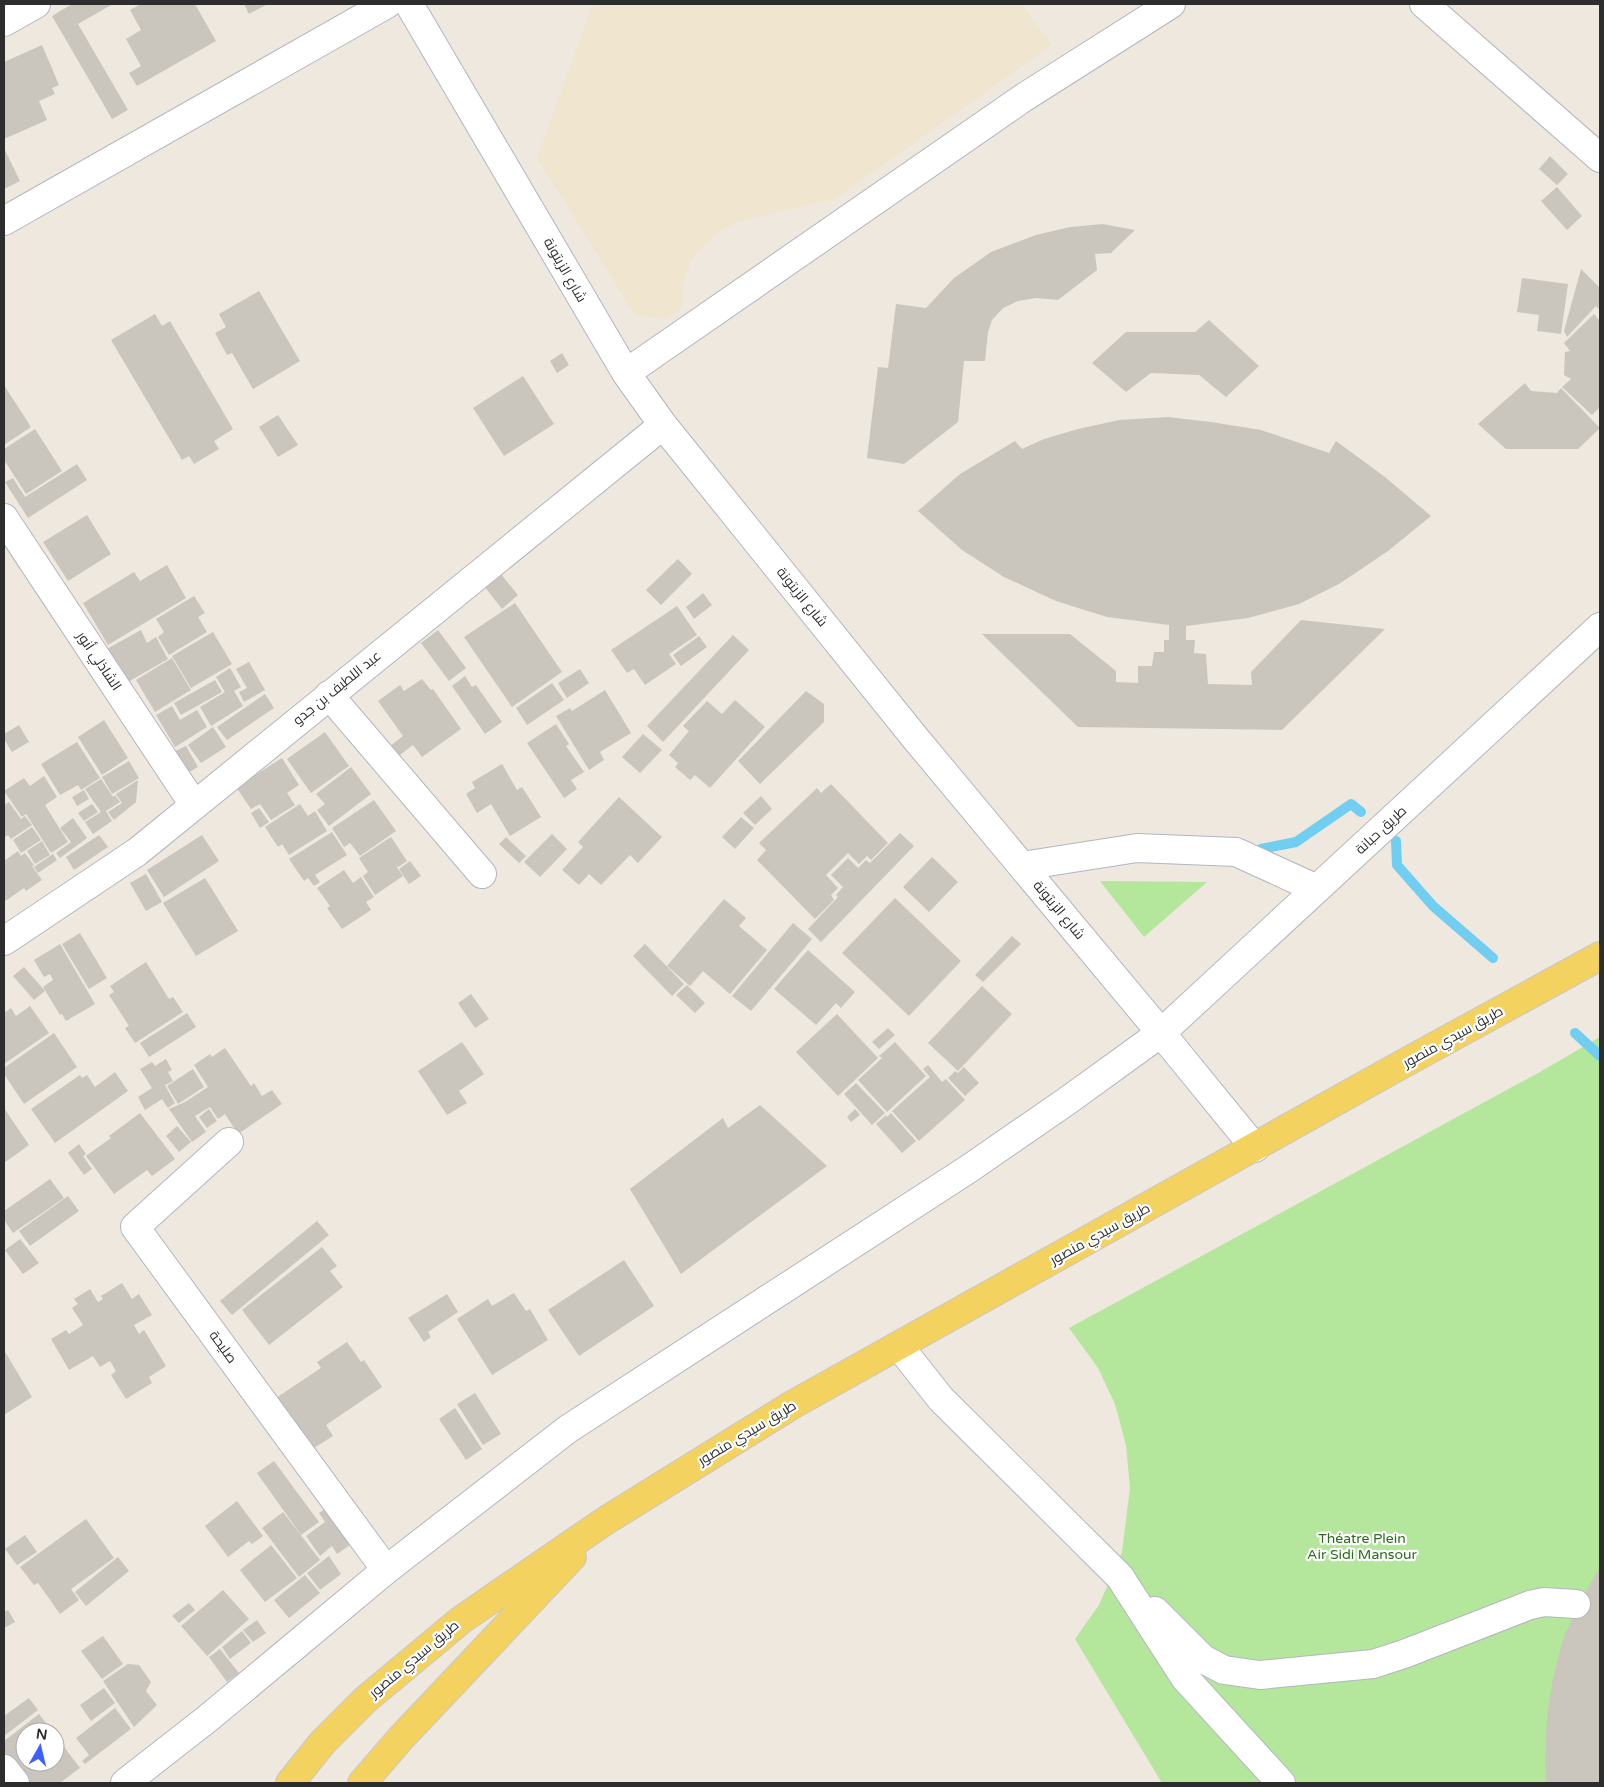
<svg xmlns="http://www.w3.org/2000/svg" width="1604" height="1787" viewBox="0 0 1604 1787" font-family="'Varela Round',Cairo,sans-serif">
	<style>
		.education { fill: #f0e6cf }
		.green { fill: #b4e69b }
		.lines { fill: none; stroke-linecap: round; stroke-linejoin: round }
		.stream { stroke: #71cef1; stroke-width: 10 }
		.building { fill: #cac6be }
		.minor-casing { stroke: #b3b6c0; stroke-width: 30 }
		.major-casing { stroke: #c8c8c8; stroke-width: 30 }
		.minor { stroke: #fff; stroke-width: 28 }
		.major { stroke: #f4d25f; stroke-width: 28 }
		.labels { text-anchor: middle; dominant-baseline: central; stroke-width: 4.5; stroke-linejoin: round; paint-order: stroke }
		.street-label { font-size: 14px; fill: #2d2d2d; stroke: #fff }
		.park-label { font-size: 14px; fill: #2a6d19; stroke: #fff }
	</style>
	<rect width="100%" height="100%" fill="#eee8df"/>
	<!-- education -->
	<path class="education" d="M598,4H1022L1052,45L835,199L737,222L720,231L707,242L692,259L684,281L682,308L666,319L635,315L537,158L591,8Z"/>
	<!-- green -->
	<path class="green" d="M1100,881L1207,882L1144,937Z
		M1600,1037V1783H1162L1075,1639L1099,1605L1122,1552L1130,1488L1126,1445L1115,1404L1098,1368L1069,1328L1540,1072Z"/>
	<g class="lines">
		<!-- stream -->
		<path class="stream" d="M1396,841L1397,865L1433,906L1493,958
			M1261,849L1296,842L1351,804L1361,812
			M1575,1033L1600,1056"/>
	</g>
	<!-- building -->
	<path class="building" d="M72,4H113L78,24L128,110L112,119L52,16Z
		M141,4H195L216,41L137,86L129,73L141,66L126,39L141,30L130,10Z
		M244,4H268L249,14Z
		M42,45L59,85L52,88L55,94L39,101L47,120L4,139V62Z
		M4,148L20,181L4,189Z
		M1550,156L1568,174L1557,185L1539,169Z
		M1557,187L1582,216L1567,230L1541,201Z
		M1103,224L1135,230L1111,253L1095,254L1097,270L1058,300L1036,298L1018,301L1003,308L992,320L988,332L985,361H964L958,422L904,464L867,458L878,367L888,368L896,304L926,308L954,278L991,252L1036,235L1070,227Z
		M1581,269L1600,288V310L1596,306L1567,337L1564,331Z
		M1522,278L1568,284L1561,334L1537,331L1539,315L1517,312Z
		M259,291L300,361L253,389L232,353L227,355L215,333L226,327L219,314Z
		M155,314L162,326L170,321L233,429L214,441L219,449L194,464L189,456L182,460L111,340Z
		M1594,314L1600,321V407L1592,415L1562,387L1571,379L1564,375L1565,352L1570,351L1564,343Z
		M1209,320L1259,366L1226,397L1199,375L1151,373L1126,392L1092,363L1126,332H1195Z
		M562,353L569,365L557,373L550,361Z
		M523,376L554,424L504,456L473,408Z
		M1525,383L1531,391L1557,393L1561,388L1600,428L1578,449H1506L1478,424Z
		M4,385L31,427L4,445Z
		M278,415L298,445L278,457L259,427Z
		M1168,417L1211,422L1261,430L1329,453L1336,441L1385,477L1431,516L1388,551L1339,584L1299,604L1248,618L1186,626V640H1195L1194,653L1206,654L1208,684L1252,685L1251,672L1301,620L1385,629L1282,730L1078,727L982,634H1070L1116,671V682L1138,683V666H1152L1154,652H1164V640H1169V625L1107,617L1056,601L1004,577L962,550L918,511L960,474L1015,441L1022,449L1044,439L1078,429L1119,420Z
		M35,429L62,471L26,494L4,460V449Z
		M77,464L87,480L28,518L5,482L13,478L25,497Z
		M87,515L111,554L68,581L43,542Z
		M678,559L692,574L661,605L646,590Z
		M167,565L186,598L108,645L83,603L134,572L140,581Z
		M500,573L518,595L502,609L484,586Z
		M703,593L712,605L694,619L686,607Z
		M194,596L205,613L198,617L207,632L169,655L158,637L164,632L156,619Z
		M515,603L562,672L512,707L464,637Z
		M677,606L697,635L669,654L676,664L645,685L634,669L627,673L611,650Z
		M141,630L147,643L156,637L168,659L128,682L119,665L115,667L105,650Z
		M438,630L466,668L449,681L421,643Z
		M213,632L232,664L191,688L172,656Z
		M733,635L749,650L663,742L647,726Z
		M699,636L707,647L681,666L673,655Z
		M172,658L191,690L155,712L136,680Z
		M249,662L265,690L244,702L239,692L247,688L236,669Z
		M230,668L241,687L234,691L243,706L211,726L200,707L225,692L216,677Z
		M580,669L589,683L567,698L558,683Z
		M465,676L472,687L476,685L502,722L485,734L452,686Z
		M422,679L431,690L433,689L461,729L422,757L413,745L396,758L389,747L403,736L378,701L400,685L404,691Z
		M215,680L222,692L181,715L174,703Z
		M552,683L564,700L527,725L516,708Z
		M605,690L631,733L600,752L604,760L589,770L556,716L570,708L572,711Z
		M806,691L824,704V722L760,784L738,761Z
		M265,694L274,708L227,740L217,727Z
		M735,700L765,727L710,788L695,775L690,780L675,767L678,763L669,755L689,731L683,726L707,701L722,714Z
		M172,706L180,720L197,710L207,727L175,747L156,715Z
		M104,720L128,758L102,775L78,737Z
		M556,724L569,744L566,746L584,772L571,780L577,789L564,798L527,743Z
		M19,725L29,742L12,752L4,739V734Z
		M213,727L226,747L201,763L188,745Z
		M325,732L349,766L311,793L287,759Z
		M643,734L662,750L640,773L622,757Z
		M77,742L100,778L81,790L78,785L60,795L41,764Z
		M186,746L198,767L186,774L173,752Z
		M282,758L299,785L287,793L295,805L271,820L260,804L251,809L236,787Z
		M129,761L139,778L112,794L102,777Z
		M502,764L517,790L522,787L541,817L510,836L491,804L477,813L466,794L475,788L472,782Z
		M351,767L371,794L329,826L317,810L325,804L316,794Z
		M44,776L57,797L45,805L68,842L51,853L26,814L22,817L4,791L24,778L30,786Z
		M101,779L113,797L115,795L120,802L106,811L112,821L93,834L85,822L101,812L85,789Z
		M138,780L136,802L114,820L108,812L122,803L116,794Z
		M831,784L888,843L871,860L867,856L859,864L848,853L826,875L838,888L831,895L834,900L815,919L757,860L766,850L759,843L817,788L821,793Z
		M84,790L89,799L77,806L72,797Z
		M761,796L772,809L755,825L743,813Z
		M619,797L662,837L638,863L630,855L601,885L589,874L579,885L562,870L583,847L578,842Z
		M374,800L396,831L360,856L350,843L344,847L332,828Z
		M9,802L21,819L25,816L32,825L11,839L8,835L4,838V805Z
		M92,804L98,812L84,821L78,813Z
		M300,804L308,816L315,811L327,831L289,855L282,844L278,847L265,827Z
		M259,808L269,822L260,828L251,813Z
		M741,817L754,828L735,849L722,837Z
		M73,818L87,838L60,858L56,853L71,842L60,828Z
		M32,827L41,840L21,853L13,840Z
		M332,832L347,855L315,875L320,882L314,886L308,878L304,881L289,859Z
		M900,833L914,846L821,942L808,929L838,897L836,895L843,887L831,875L848,858L858,868L866,860L870,863Z
		M552,834L567,849L540,877L524,862Z
		M99,835L108,847L74,870L66,857Z
		M202,835L219,861L164,897L147,870Z
		M391,837L407,861L398,867L396,866L403,876L375,895L363,876L368,872L359,858Z
		M506,837L526,856L519,863L499,844Z
		M42,841L50,855L35,864L27,851Z
		M18,851L21,856L25,853L34,865L32,866L42,880L26,891L24,888L4,902V861Z
		M53,854L57,860L38,873L34,867Z
		M932,857L958,882L929,912L903,887Z
		M410,861L421,876L409,884L399,869Z
		M344,870L353,883L361,877L374,897L366,902L371,910L342,929L327,908L330,906L317,888Z
		M146,874L162,902L146,911L130,883Z
		M205,878L238,931L196,956L163,903Z
		M895,898L961,961L909,1016L842,953Z
		M724,899L746,918L739,926L767,950L730,994L703,971L690,986L667,966Z
		M793,923L812,939L751,1011L732,996Z
		M80,933L107,978L89,989L62,944Z
		M1012,936L1021,944L983,982L975,975Z
		M60,944L95,1004L66,1021L62,1014L60,1015L43,987L53,980L50,974L44,977L34,960Z
		M645,944L684,984L672,996L633,956Z
		M808,950L855,992L841,1008L836,1003L816,1025L774,989Z
		M146,962L169,999L173,997L183,1012L135,1043L125,1028L129,1026L109,995L114,992L110,986Z
		M24,967L45,991L34,1000L13,976Z
		M687,985L705,1003L695,1013L676,995Z
		M982,986L1012,1014L958,1071L928,1043Z
		M471,994L489,1019L475,1028L458,1003Z
		M30,1006L49,1033L4,1064V1013L11,1008L16,1016Z
		M187,1013L196,1027L149,1057L140,1043Z
		M837,1014L878,1058L838,1096L796,1052Z
		M888,1028L895,1035L879,1049L872,1042Z
		M54,1033L77,1067L24,1104L4,1074V1068Z
		M462,1042L484,1074L459,1091L467,1103L447,1115L418,1071Z
		M895,1042L926,1076L887,1112L858,1080L882,1058L879,1056Z
		M225,1048L251,1086L254,1083L262,1096L272,1090L282,1104L238,1134L225,1114L218,1119L210,1107L195,1116L206,1132L192,1142L169,1109L185,1102L208,1087L194,1065L210,1054L212,1057Z
		M166,1059L172,1070L168,1072L173,1081L165,1085L175,1103L168,1108L162,1099L145,1110L138,1097L152,1088L140,1069L152,1062L155,1066Z
		M928,1065L942,1082L946,1079L965,1100L919,1141L892,1111L930,1077L923,1069Z
		M964,1067L979,1083L965,1096L948,1078L955,1071L958,1073Z
		M193,1069L204,1087L178,1104L167,1086Z
		M115,1072L128,1091L55,1143L31,1109L80,1075L82,1078L87,1075L95,1087Z
		M856,1083L885,1113L872,1125L844,1094Z
		M760,1105L827,1166L681,1274L630,1189L723,1118L728,1128Z
		M4,1108L29,1145L4,1163Z
		M209,1109L217,1121L207,1128L199,1117Z
		M855,1109L860,1115L851,1122L847,1117Z
		M140,1113L175,1159L152,1176L147,1170L114,1194L86,1156L111,1138L109,1136Z
		M891,1113L916,1141L902,1153L876,1124L886,1115L887,1117Z
		M177,1126L191,1142L179,1152L166,1136Z
		M79,1144L86,1154L83,1156L92,1169L84,1175L68,1153Z
		M50,1179L64,1198L13,1233L4,1220V1211Z
		M68,1196L79,1211L30,1246L19,1231Z
		M317,1221L329,1235L232,1315L220,1301Z
		M20,1239L39,1263L23,1274L5,1250Z
		M322,1247L337,1266L330,1271L343,1287L269,1345L242,1310Z
		M624,1260L654,1306L579,1356L548,1310Z
		M122,1283L132,1299L139,1294L152,1315L134,1325L139,1334L144,1330L166,1366L149,1377L152,1383L126,1399L111,1375L116,1371L110,1361L100,1367L93,1356L69,1370L51,1339L66,1330L69,1334L83,1325L72,1308L78,1304L74,1299L90,1289L98,1302L103,1299L101,1296Z
		M514,1293L526,1311L530,1309L548,1340L492,1375L457,1319L488,1299L492,1306Z
		M447,1294L458,1312L428,1332L431,1337L424,1342L408,1318Z
		M347,1342L361,1362L364,1360L382,1387L326,1425L333,1436L311,1450L276,1398L321,1368L317,1362Z
		M4,1350L32,1397L4,1415Z
		M475,1393L501,1434L483,1445L457,1404Z
		M455,1408L482,1449L466,1460L439,1419Z
		M274,1461L319,1522L301,1535L257,1473Z
		M237,1501L263,1536L252,1544L249,1541L228,1557L205,1526Z
		M327,1508L353,1543L337,1554L332,1546L320,1556L306,1536L325,1522L319,1513Z
		M283,1512L320,1560L299,1577L262,1528Z
		M86,1519L114,1558L71,1589L79,1600L60,1614L38,1583L34,1585L20,1567Z
		M25,1535L37,1552L17,1565L5,1549Z
		M271,1545L297,1578L265,1602L240,1570Z
		M329,1556L341,1574L320,1590L307,1573Z
		M118,1557L129,1571L86,1606L75,1592Z
		M1600,1567V1783H1546L1545,1759L1547,1716L1553,1678L1563,1639L1579,1604Z
		M305,1575L320,1593L289,1618L274,1600Z
		M223,1590L249,1619L207,1656L181,1626Z
		M189,1603L195,1610L179,1623L172,1616Z
		M8,1610L15,1622L4,1628V1612Z
		M257,1620L266,1633L253,1642L243,1630Z
		M242,1631L251,1643L230,1659L222,1647Z
		M103,1636L123,1664L102,1679L81,1651Z
		M220,1649L239,1673L227,1682L209,1657Z
		M128,1664L139,1665L151,1682L146,1691L157,1705L134,1727L103,1681Z
		M104,1688L115,1703L91,1721L80,1705Z
		M29,1698L38,1710L4,1736V1716Z
		M115,1708L131,1729L85,1764L82,1761L89,1755L76,1738Z
		M39,1714L53,1732H25V1762H55V1735L80,1768L60,1783H24L4,1757V1741Z"/>
	<g class="lines">
		<defs>
			<path id="minor" d="M409,4L626,373L663,425L916,739L1161,1033L1255,1148
				M1424,4L1600,158
				M4,22L36,4
				M4,221L387,4
				M626,373L1023,98L1171,4
				M4,518L194,805
				M329,695L482,874
				M1022,866L1137,848L1236,852L1317,889
				M4,941L137,852L663,425
				M229,1142L135,1227L386,1570
				M899,1346L941,1399L1120,1577L1185,1678L1281,1783
				M1155,1611L1203,1659L1224,1670L1260,1675L1373,1664L1404,1654L1530,1605L1544,1602L1576,1604
				M4,1769L15,1783
				M125,1783L207,1719L386,1570L568,1429L970,1168L1067,1101L1161,1033L1600,627"/>
			<path id="major" d="M290,1783L323,1742L365,1700L461,1620L605,1521L792,1405L1399,1066L1600,956
				M362,1783L401,1738L572,1557"/>
		</defs>
		<!-- minor casing -->
		<use href="#minor" class="minor-casing"/>
		<!-- major casing -->
		<use href="#major" class="major-casing"/>
		<!-- minor -->
		<use href="#minor" class="minor"/>
		<!-- major -->
		<use href="#major" class="major"/>
	</g>
	<g class="labels">
		<!-- street labels -->
		<g class="street-label">
			<text transform="translate(565 270) rotate(60)">شارع الزيتونة</text>
			<text transform="translate(802 597) rotate(51)">شارع الزيتونة</text>
			<text transform="translate(99 661) rotate(56)">الشاذلي أنور</text>
			<text transform="translate(337 688) rotate(-39)">عبد اللطيف بن جدو</text>
			<text transform="translate(1381 830) rotate(-43)">طريق حبانة</text>
			<text transform="translate(1059 910) rotate(50)">شارع الزيتونة</text>
			<text transform="translate(1453 1037) rotate(-29)">طريق سيدي منصور</text>
			<text transform="translate(1100 1234) rotate(-29)">طريق سيدي منصور</text>
			<text transform="translate(223 1347) rotate(54)">صليحة</text>
			<text transform="translate(747 1433) rotate(-31)">طريق سيدي منصور</text>
			<text transform="translate(414 1659) rotate(-40)">طريق سيدي منصور</text>
		</g>
		<!-- park labels -->
		<g class="park-label">
			<text x="1362" y="1538">Théatre Plein<tspan x="1362" dy="16">Air Sidi Mansour</tspan></text>
		</g>
	</g>
	<!-- border -->
	<rect width="1604" height="1787" fill="none" stroke="#2d2d2d" stroke-width="10"/>
	<!-- north arrow -->
	<g transform="translate(40 1747) rotate(8)"><circle r="24" fill="#ffffff" stroke="#ababab"/>
	<path d="M0-4L9 19L0 12L-9 19Z" fill="#3d5ffe"/>
	<text y="-8" font-size="14" font-weight="bold" text-anchor="middle" fill="#2d2d2d">N</text>
	</g>
</svg>
